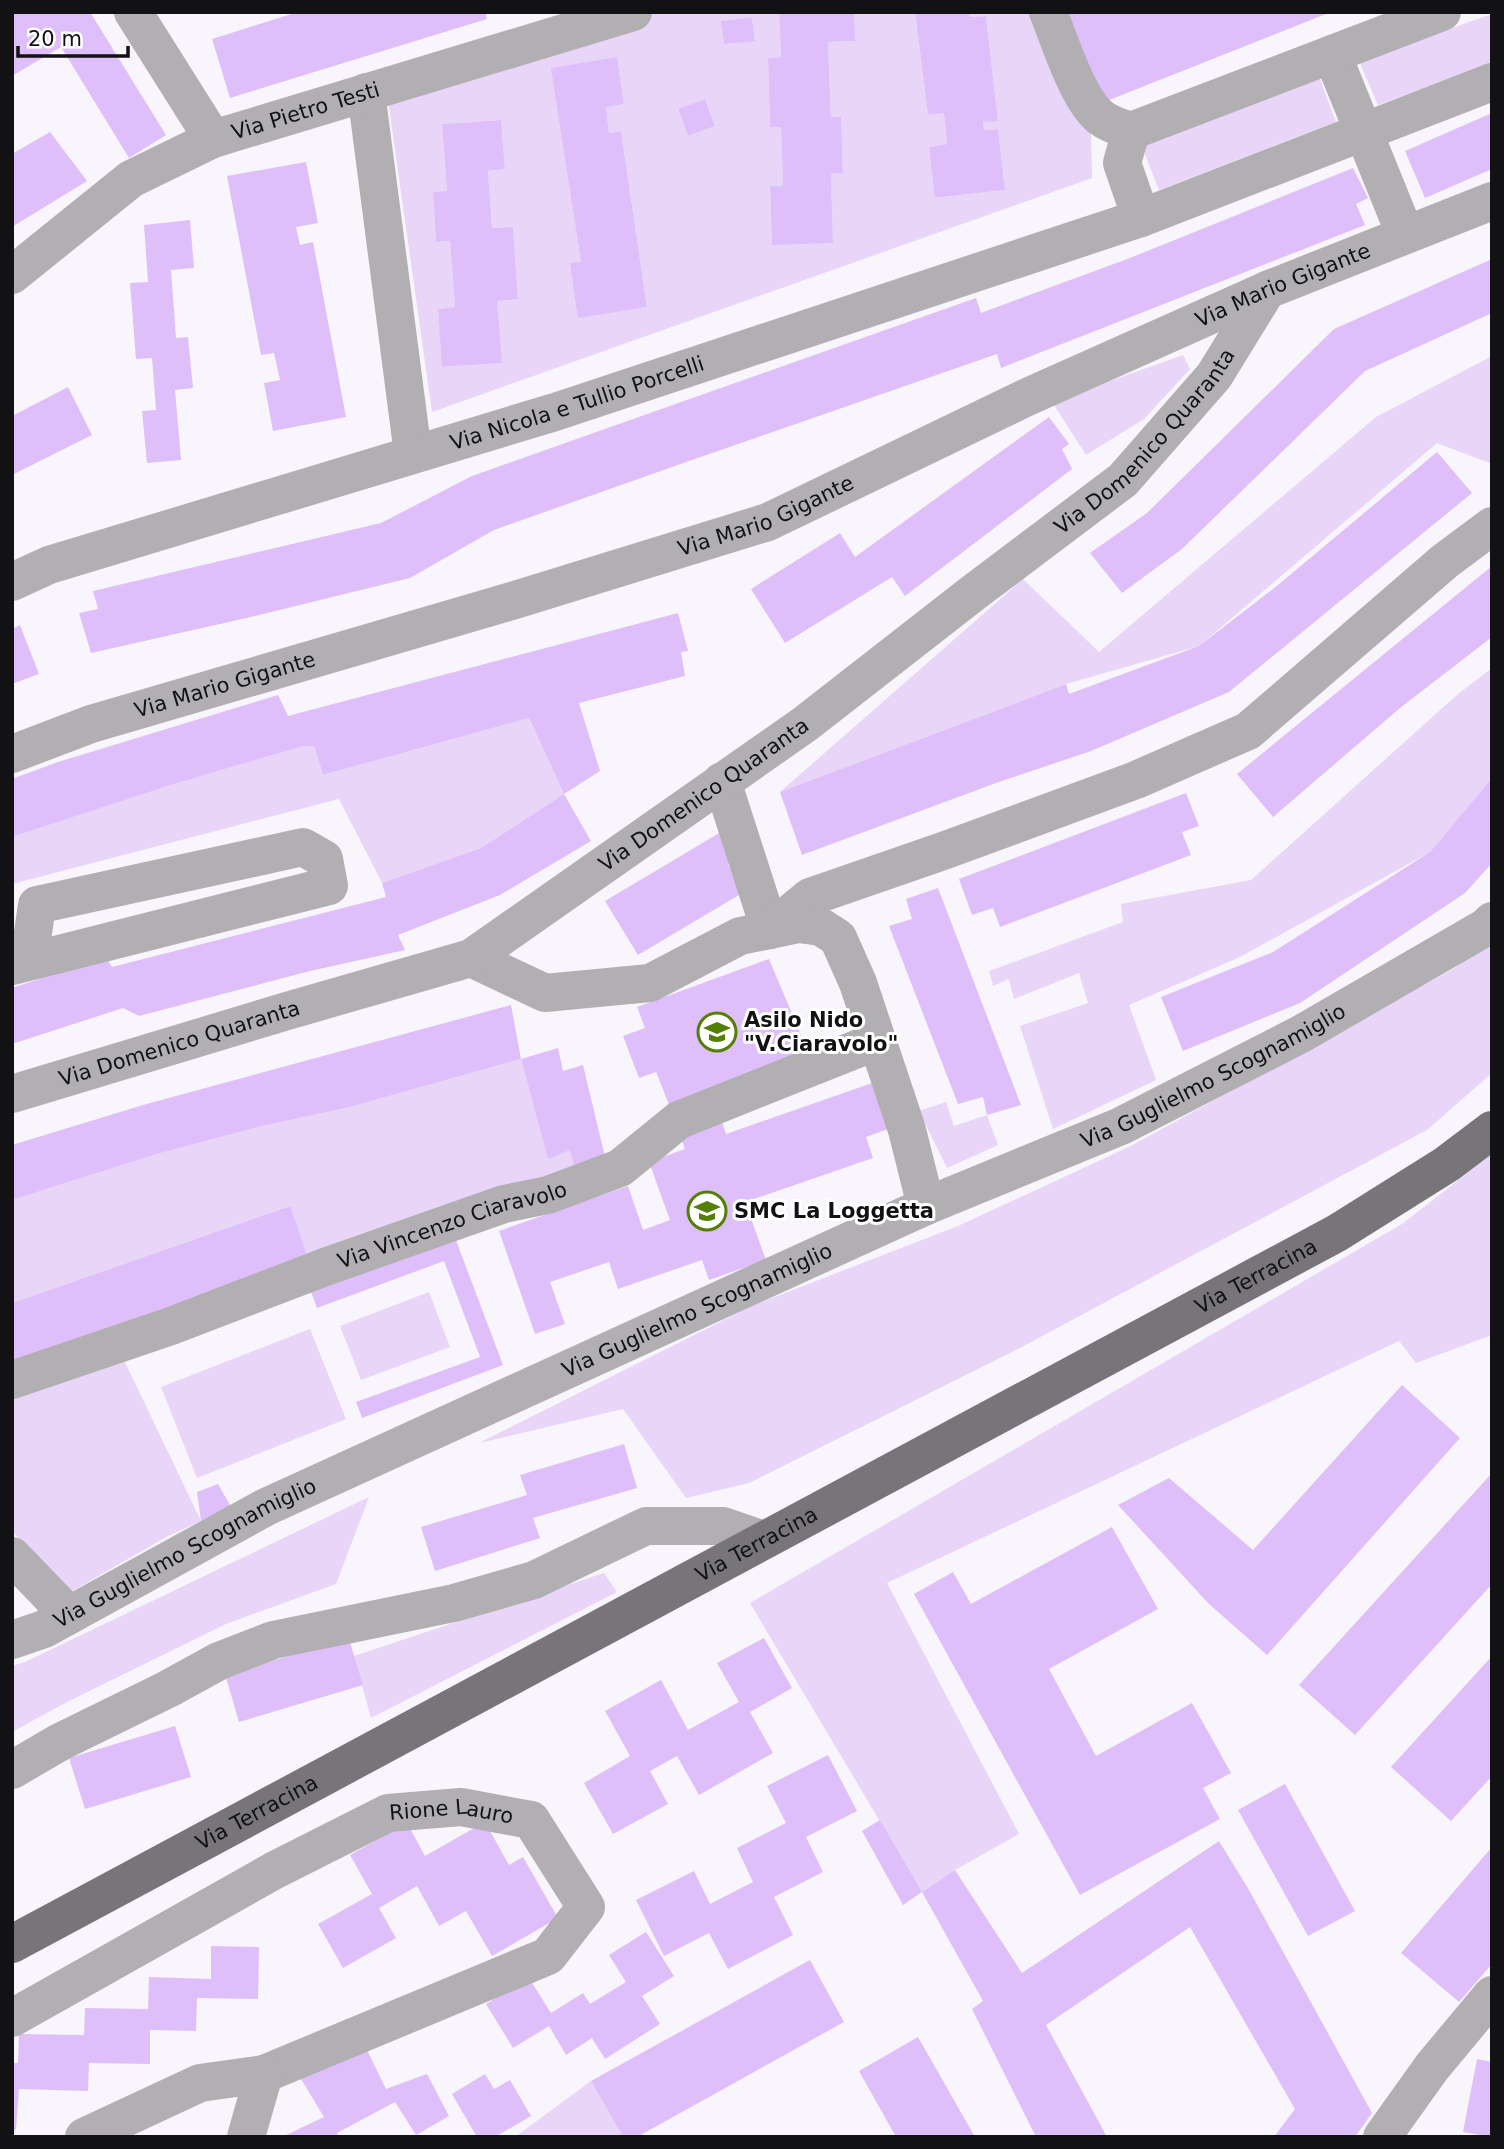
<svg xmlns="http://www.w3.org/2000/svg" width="1504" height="2149" viewBox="0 0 1504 2149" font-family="'DejaVu Sans',sans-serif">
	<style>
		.green { fill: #e8d5f8; fill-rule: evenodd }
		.building { fill: #dfbff9 }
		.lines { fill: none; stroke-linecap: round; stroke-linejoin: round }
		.minor { stroke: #b1afb2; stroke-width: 38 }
		.major { stroke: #77747a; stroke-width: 38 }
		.labels { text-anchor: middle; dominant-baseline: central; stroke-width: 6; stroke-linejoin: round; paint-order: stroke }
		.street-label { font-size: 21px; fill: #121113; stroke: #fff }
		.poi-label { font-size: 21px; font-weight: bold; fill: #121113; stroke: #fff; text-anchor: start }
	</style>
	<rect width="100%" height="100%" fill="#f8f5fc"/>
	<!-- green -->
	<path class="green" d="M633,12H779L781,57L768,58L770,127H781L783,186L770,187L772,245L833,242L831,174L843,173L841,117H831L828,42L854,41V12H915L928,115L944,113L947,144L929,147L936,198L1005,190L998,129L984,130L983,122L998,120L986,16L970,17L969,12H1033L1091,133L1092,178L432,412L386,86ZM752,17L755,40L724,44L722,21ZM617,58L624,104L606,107L609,133L621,131L647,307L579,317L581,262L552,68ZM705,99L715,126L688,136L678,109ZM501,120L505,169L488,171L492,228L513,227L518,299L497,301L501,363L443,367L438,309L455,307L450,241L436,242L433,192L447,191L442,124Z
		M1492,14V63L1378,105L1359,61Z
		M1319,76L1336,122L1159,190L1141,144Z
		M1183,355L1190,369L1144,419L1086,455L1054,405L1110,381Z
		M1492,356V464L1437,443L1199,646L1066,684L780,792L1023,579L1099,652L1376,417Z
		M1492,668V778L1430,852L1240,957L1129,1005L1156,1080L1053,1129L1020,1026L1088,1003L1079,973L1014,999L1009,979L993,986L989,971L1123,922L1121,904L1251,880L1458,694Z
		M529,718L564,794L481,848L382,883L339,799L12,884V837L171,785L303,746H314L323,775Z
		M1492,934V1073L1427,1130L1016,1350L749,1483L686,1498L623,1409L479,1443L754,1305L958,1226L1129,1147L1455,968Z
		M521,1059L548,1158L570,1150L575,1169L308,1258L289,1206L12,1303V1200L157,1154L258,1127L350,1107Z
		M946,1102L954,1126L987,1115L998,1145L947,1168L919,1111Z
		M1492,1154V1335L1416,1363L1399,1341L887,1583L1019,1834L955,1870L922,1892L750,1603L1402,1224Z
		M429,1292L450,1347L361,1380L340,1326Z
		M310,1329L346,1419L197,1478L161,1387Z
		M123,1358L201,1521L168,1536L67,1594L12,1531V1398Z
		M369,1497L336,1584L226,1624L67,1702L12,1732V1666L25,1662Z
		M604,1573L617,1592L371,1718L354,1656Z
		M591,2081L623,2137H515Z"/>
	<!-- building -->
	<path class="building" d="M12,12H90L166,135L129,158L61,47L12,76Z
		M298,12H485L487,19L230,98L212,39Z
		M779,12H854L855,41L828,42L831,117H841L843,173L831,174L833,243L772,245L770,186H783L781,127H770L768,58L781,57Z
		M915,12H969L970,17L986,16L998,121L983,122L984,130L998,129L1005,190L935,198L929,147L947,144L944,113L928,115Z
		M1063,12H1331L1099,104Z
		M752,17L755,41L724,44L721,21Z
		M617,57L624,104L606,107L609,133L621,131L647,307L578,318L570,263L581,262L551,68Z
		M705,99L715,126L688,136L678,109Z
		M1492,113V169L1425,198L1405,151Z
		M501,120L505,169L488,171L492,228L513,227L518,299L497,301L502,363L442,367L438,309L455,307L450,241L436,242L433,192L447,191L442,124Z
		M50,132L87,181L12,227V154Z
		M306,162L318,223L296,227L300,245L313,242L346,417L273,431L264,383L280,380L274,353L261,355L227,176Z
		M1353,168L1368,198L1356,204L1365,225L1001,368L997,354L689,461L494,530L410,578L251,617L91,653L79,613L98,609L93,591L381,523L472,476L976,298L981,313L1130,258Z
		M190,220L194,268L171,270L176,338L188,337L193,388L175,390L181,460L147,463L142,411L156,410L152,358L136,359L130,283L148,282L144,225Z
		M1492,259V313L1365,371L1182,549L1122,593L1090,553L1147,513L1334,329Z
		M68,387L92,435L12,475V416Z
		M1049,417L1069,444L1062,449L1072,469L905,596L892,577L785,643L751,589L840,533L855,557Z
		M1437,452L1472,493L1229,692L1091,751L996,783L802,855L780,792L1066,684L1069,694L1199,646L1278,585Z
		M1492,566V637L1400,708L1273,817L1237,774Z
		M678,613L688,651L681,652L685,676L579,703L600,771L564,794L591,841L500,895L398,935L405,950L310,971L139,1016L123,1008L12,1044V988L106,957L112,967L386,897L382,883L481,848L564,794L529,718L323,775L314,746H303L171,785L12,837V779L58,762L278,695L288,716Z
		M20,625L39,674L12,684V629Z
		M1492,778V863L1465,893L1300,1003L1183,1051L1161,997L1273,952L1430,852Z
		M1186,793L1199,826L1182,832L1191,855L1000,927L993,908L972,915L959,879Z
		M726,829L742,855L728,864L744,892L638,955L605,901Z
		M938,888L1021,1105L987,1115L983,1097L958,1104L889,926L912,919L906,899Z
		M769,959L809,1054L670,1107L656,1072L639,1078L623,1036L645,1028L637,1007Z
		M511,1005L521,1059L350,1107L258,1127L157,1154L12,1200V1145L143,1105Z
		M558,1048L563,1071L583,1065L606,1161L575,1169L570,1150L548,1159L521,1059Z
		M875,1082L891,1128L866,1137L873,1158L745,1202L766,1260L709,1280L702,1260L618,1289L609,1262L550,1282L565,1324L535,1334L499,1231L628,1186L643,1230L670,1220L649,1162L685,1149L678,1130L720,1116L726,1134Z
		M290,1206L308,1258L12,1362V1303Z
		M454,1235L503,1365L362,1418L356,1402L480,1357L444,1261L317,1308L310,1289Z
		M1402,1385L1460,1438L1267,1655L1209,1604L1118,1505L1169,1478L1253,1550Z
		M624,1444L637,1488L533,1518L540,1538L435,1571L421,1527L527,1495L520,1475Z
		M1492,1473V1584L1355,1735L1299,1685Z
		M218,1484L231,1507L201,1521L197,1492Z
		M1112,1527L1158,1609L1049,1669L1096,1756L1192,1703L1231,1773L1203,1788L1220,1819L1080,1895L914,1594L953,1572L971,1604Z
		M764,1638L792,1688L750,1712L773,1753L699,1795L677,1756L650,1771L668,1804L613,1834L584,1783L630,1756L605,1711L661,1680L688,1730L739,1702L717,1663Z
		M349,1639L363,1685L239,1722L225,1674Z
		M1492,1656V1776L1451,1821L1391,1767Z
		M175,1726L191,1777L85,1809L69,1758Z
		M828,1755L857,1811L806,1837L823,1872L774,1897L793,1935L728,1969L709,1933L664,1956L636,1900L694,1871L710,1904L753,1882L737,1848L786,1823L767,1786Z
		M1285,1784L1355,1911L1308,1936L1238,1810Z
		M880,1820L922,1892L955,1870L1022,1973L1219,1841L1249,1890L1372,2113L1355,2137H1274L1295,2109L1190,1927L1046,2025L1107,2137H1036L972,2009L983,2001L922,1892L903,1905L862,1831Z
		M485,1822L509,1865L523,1857L558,1918L492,1956L466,1911L439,1926L417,1886L379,1908L396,1938L343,1968L318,1924L372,1894L350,1855L407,1823L425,1856Z
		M1492,1847V1964L1459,2002L1401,1953Z
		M646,1932L674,1976L642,1996L660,2024L605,2059L592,2038L566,2055L549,2026L513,2048L486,2004L529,1978L551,2013L583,1993L590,2004L626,1982L609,1955Z
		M211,1946L259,1947L258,1999L197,1998L196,2031L150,2030V2064L89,2063L88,2091L19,2089L16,2130H12V2063H18L19,2034L84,2035L85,2008L148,2009L149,1977L211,1979Z
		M810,1960L844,2022L637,2137H623L591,2081Z
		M918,2037L975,2137H896L859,2071Z
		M365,2046L386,2089L427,2074L449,2116L416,2135L395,2102L337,2133L338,2137H282L324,2117L298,2074Z
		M1477,2059L1492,2062V2137L1463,2132Z
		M485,2074L494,2089L510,2080L531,2116L495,2137H477L452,2094Z"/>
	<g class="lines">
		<!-- minor -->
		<g class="minor">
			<path d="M133,12L213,139"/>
			<path d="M1048,12C1060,41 1077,98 1100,117C1109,124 1121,128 1131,131"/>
			<path d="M1332,54L1405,234"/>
			<path d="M366,92L413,454"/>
			<path d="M1141,218L1122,163L1131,131L1442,12"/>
			<path id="s1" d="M12,275L131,179L213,139L633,12"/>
			<path id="s2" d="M12,582L49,565L555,412L1141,218L1492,82"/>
			<path id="s3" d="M12,754L91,724L515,600L768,522L1023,399L1267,290L1492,201"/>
			<path d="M722,781L770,930"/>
			<path d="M770,930L810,897L943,851L1136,780L1248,731L1445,561L1492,526"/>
			<path d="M471,958L545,993L650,983L740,936L799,924L821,927L838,938L858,983L907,1130L926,1206"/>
			<path d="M12,966L329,886L324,859L303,847L37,905L29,961"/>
			<path id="s4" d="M12,1094L287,1011L471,958L805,724L973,593L1123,480L1214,376L1267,290"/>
			<path id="s5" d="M12,1380L171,1326L325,1267L504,1204L548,1195L620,1168L679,1120L877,1041"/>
			<path d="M12,1556L69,1615"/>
			<path id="s6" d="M12,1640L44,1629L266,1507L926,1206L1121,1126L1301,1034L1486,927L1492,921"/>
			<path d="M12,1770L60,1742L168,1689L219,1661L273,1640L454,1603L534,1580L646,1526H723L764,1540"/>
			<path id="s7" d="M12,2018L275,1870L388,1813L461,1807L531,1820L586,1907L548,1956L264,2074L200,2083L84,2137"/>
			<path d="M246,2137L264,2074"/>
			<path d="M1382,2137L1432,2067L1492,1995"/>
		</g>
		<!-- major -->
		<path class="major" id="s8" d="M12,1944L1337,1233L1447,1164L1492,1130"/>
	</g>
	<!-- icons -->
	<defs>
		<symbol id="school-ring" viewBox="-11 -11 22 22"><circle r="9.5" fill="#fff" stroke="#547f05" stroke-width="1.5"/><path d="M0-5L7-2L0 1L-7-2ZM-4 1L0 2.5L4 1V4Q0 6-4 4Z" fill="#547f05"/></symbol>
	</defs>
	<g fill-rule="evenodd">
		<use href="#school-ring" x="695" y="1010" width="44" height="44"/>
		<use href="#school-ring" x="685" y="1189" width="44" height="44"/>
	</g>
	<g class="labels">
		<!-- street labels -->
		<g class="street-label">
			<text stroke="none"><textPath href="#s1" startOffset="341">Via Pietro Testi</textPath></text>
			<text stroke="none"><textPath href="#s3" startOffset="1358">Via Mario Gigante</textPath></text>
			<text stroke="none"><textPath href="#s2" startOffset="593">Via Nicola e Tullio Porcelli</textPath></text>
			<text stroke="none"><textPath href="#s4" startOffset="1330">Via Domenico Quaranta</textPath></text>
			<text stroke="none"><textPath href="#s3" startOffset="791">Via Mario Gigante</textPath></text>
			<text stroke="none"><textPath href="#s3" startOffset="224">Via Mario Gigante</textPath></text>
			<text stroke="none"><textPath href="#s4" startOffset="763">Via Domenico Quaranta</textPath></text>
			<text stroke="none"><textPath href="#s4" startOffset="175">Via Domenico Quaranta</textPath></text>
			<text stroke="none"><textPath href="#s6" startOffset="1328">Via Guglielmo Scognamiglio</textPath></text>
			<text stroke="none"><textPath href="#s5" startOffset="467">Via Vincenzo Ciaravolo</textPath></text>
			<text stroke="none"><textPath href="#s8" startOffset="1412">Via Terracina</textPath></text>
			<text stroke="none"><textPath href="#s6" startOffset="761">Via Guglielmo Scognamiglio</textPath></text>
			<text stroke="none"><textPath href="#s8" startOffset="845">Via Terracina</textPath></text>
			<text stroke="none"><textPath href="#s6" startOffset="194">Via Guglielmo Scognamiglio</textPath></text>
			<text stroke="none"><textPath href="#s8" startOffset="278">Via Terracina</textPath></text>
			<text stroke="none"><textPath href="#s7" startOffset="492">Rione Lauro</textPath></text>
		</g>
		<!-- poi labels -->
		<g class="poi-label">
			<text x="744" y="1020">Asilo Nido<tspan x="744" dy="24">"V.Ciaravolo"</tspan></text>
			<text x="734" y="1211">SMC La Loggetta</text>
		</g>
	</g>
	<!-- border -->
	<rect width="1504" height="2149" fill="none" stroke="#121113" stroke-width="28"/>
	<!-- scale -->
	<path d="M18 46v10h110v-10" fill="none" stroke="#121113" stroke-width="3.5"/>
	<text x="28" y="46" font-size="21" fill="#121113" stroke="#ffffff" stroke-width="5" paint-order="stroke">20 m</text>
</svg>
